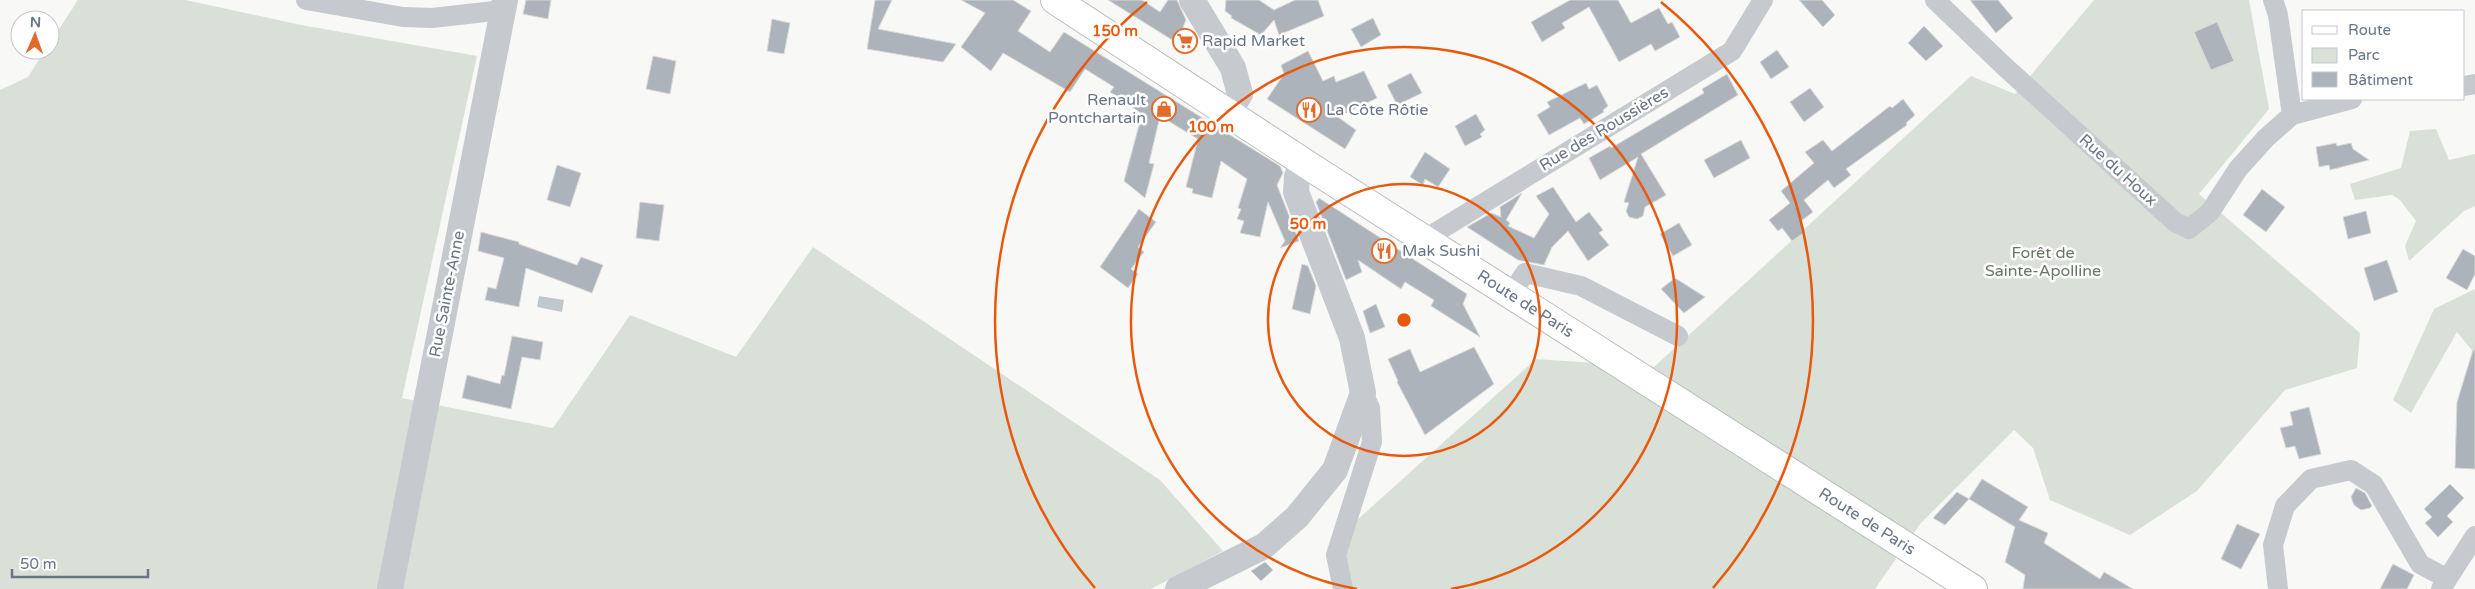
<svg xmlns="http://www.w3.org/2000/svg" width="2475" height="589" viewBox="0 0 2475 589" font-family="'Varela Round',sans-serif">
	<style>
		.green { fill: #d9e0d7 }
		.water { fill: #bfc8cd }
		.building { fill: #adb3ba; stroke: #dadad8 }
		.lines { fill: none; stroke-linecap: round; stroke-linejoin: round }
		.primary-casing { stroke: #b9bcc1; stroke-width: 30 }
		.minor { stroke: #c6c9cd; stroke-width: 20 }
		.tertiary { stroke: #c6c9cd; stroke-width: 26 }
		.primary { stroke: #fff; stroke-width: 28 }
		.ring { fill: none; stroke: #e8590c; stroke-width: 2.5 }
		.labels { text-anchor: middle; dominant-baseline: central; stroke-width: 5; stroke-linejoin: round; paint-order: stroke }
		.poi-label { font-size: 16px; fill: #687586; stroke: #fff; text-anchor: start }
		.street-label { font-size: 16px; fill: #687586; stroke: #fff }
		.park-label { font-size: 16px; fill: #657962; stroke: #fff }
		.centre { fill: #e8590c; stroke: #fff; stroke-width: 2.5 }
		.ring-label { font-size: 15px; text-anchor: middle; font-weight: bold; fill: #e8590c; stroke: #fff; stroke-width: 5; stroke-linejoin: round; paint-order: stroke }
	</style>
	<rect width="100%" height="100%" fill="#f8f8f6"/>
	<!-- green -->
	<path class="green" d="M78,0H185L301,25L477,56L402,398L553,428L630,315L736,357L813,247L1160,480L1223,551L1151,589H0V90L28,77L45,50H50V43Z
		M2094,0H2249L2269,109L2199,194L2360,333L2357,368L2285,390L2197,491L2130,535L2050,500L2033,448L2014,430L1920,524L1875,589H1348L1343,575L1346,530L1536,359L1654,367L1971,76L2015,94Z
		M2436,129L2449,160L2475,154V206L2464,211L2409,261L2405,246L2416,221L2400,200L2392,195L2355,200L2350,184L2401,168L2410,131Z
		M2475,289V354L2457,332L2411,413L2393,400L2434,309Z"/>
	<!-- water -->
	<path class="water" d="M539,296L564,300L562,312L537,307Z"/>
	<!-- building -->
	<path class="building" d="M526,0H551L548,19L523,14Z
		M875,0H892L878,29L956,44L943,62L867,49Z
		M961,0H1013L1031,11L1018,31L1050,52L1064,32L1280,166L1283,173L1277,185L1299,241L1280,248L1285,241L1268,202L1260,237L1240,233L1244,221L1237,219L1241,209L1238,208L1247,179L1221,161L1212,198L1192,193L1193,189L1186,187L1198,139L1160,116L1149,163L1154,164L1145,198L1124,181L1142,114L1110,92L1114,87L1085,69L1070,92L1003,53L991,71L961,47L985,13Z
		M1108,0H1142L1160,12L1168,0H1177L1186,20L1183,27L1198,38L1190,51Z
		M1226,0H1259L1274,10L1295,0H1318L1324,16L1279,35L1274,20L1261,35L1231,18L1232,16L1225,11Z
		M1570,0H1618L1631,23L1659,8L1668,24L1672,22L1680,37L1655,51L1651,44L1619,62L1589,7L1562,23L1565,28L1542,42L1531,22Z
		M1799,0H1822L1835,15L1823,27Z
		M1970,0H1998L2013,18L1996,33Z
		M1373,18L1381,35L1361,47L1351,29Z
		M772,19L790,23L784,54L767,51Z
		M2217,22L2234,61L2211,70L2194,32Z
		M1924,26L1943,46L1926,61L1908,43Z
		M1777,50L1789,67L1771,79L1760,62Z
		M1308,51L1323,81L1334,76L1336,82L1364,71L1377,98L1338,117L1356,130L1345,149L1267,99L1284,74L1281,65Z
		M653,56L676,61L670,94L646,89Z
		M1411,73L1422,93L1397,105L1387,85Z
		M1727,74L1738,95L1641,154L1666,195L1645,207L1643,216L1637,219L1629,217L1626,211L1629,203L1624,202L1638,157L1600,180L1589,158L1610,146L1611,148L1704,93L1702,89Z
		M1586,83L1589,89L1597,85L1608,106L1603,110L1604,112L1584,124L1580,118L1549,135L1537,115L1550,107L1547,102Z
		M1810,88L1824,107L1804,122L1790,102Z
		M1903,99L1915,115L1906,123L1907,125L1846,169L1851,175L1834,188L1828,180L1804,200L1813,212L1801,221L1805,232L1792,241L1782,228L1778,231L1769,220L1790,203L1781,191L1814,163L1805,152L1823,140L1832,151L1890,106L1892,108Z
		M1476,114L1485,130L1480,134L1482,137L1465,146L1455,126Z
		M1741,140L1750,158L1714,178L1704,160Z
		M2336,143L2337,146L2351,143L2353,149L2369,160L2330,170L2329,165L2319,167L2316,147Z
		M1425,152L1450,169L1438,187L1425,179L1423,185L1410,177Z
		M557,165L581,173L570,207L547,200Z
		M1553,187L1576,222L1589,212L1603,230L1599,233L1609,245L1588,261L1568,231L1552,247L1544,265L1518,260L1467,227L1491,213L1501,217L1500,207L1522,193L1506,220L1510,223L1508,226L1534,238L1549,214L1536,196Z
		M2262,189L2285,207L2266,232L2243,215Z
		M1319,198L1467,294L1463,304L1480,337L1431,306L1434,300L1405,282L1401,289L1358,260L1362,272L1346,280L1316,202Z
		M640,202L664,205L659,241L636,238Z
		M1139,209L1156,222L1138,247L1144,252L1131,269L1138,274L1128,288L1100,267Z
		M2366,211L2371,233L2348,239L2343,217Z
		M1679,223L1692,245L1673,256L1660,234Z
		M481,232L519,242V244L577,265L581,257L603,265L592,293L526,268L519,307L485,300L488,287L496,289L504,258L478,251Z
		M2463,249L2475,256V274L2467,290L2446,278Z
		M2387,260L2398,292L2374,301L2364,268Z
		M1302,264L1308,266L1316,286L1310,314L1292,309Z
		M1675,278L1705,297L1684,313L1661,289Z
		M1376,304L1385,327L1370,333L1363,311Z
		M512,336L543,342L540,360L522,357L511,409L462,398L467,375L500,384L502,375L504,376Z
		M1474,347L1494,384L1425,435L1397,382L1398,381L1388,359L1410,349L1420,372Z
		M2473,350H2475V469L2455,468L2457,402Z
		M2309,407L2321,454L2299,459L2295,446L2286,448L2280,428L2293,425L2290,412Z
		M1982,479L2028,507L2019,520L2048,533L2044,543L2100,579L2104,572L2133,589H2023L2025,575L2005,562L2015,527L1969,499Z
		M2450,484L2464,498L2447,516L2453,522L2438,537L2425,523L2432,517L2424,509Z
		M2356,488L2365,493L2372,506L2370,508L2361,510L2354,505L2351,497Z
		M1957,492L1969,499L1945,525L1933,518Z
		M2237,524L2260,534L2241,569L2221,559Z
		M1265,562L1273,570L1261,581L1251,571Z
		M2393,564L2414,575L2407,589H2380Z"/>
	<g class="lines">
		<defs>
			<g id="primary">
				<path id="s1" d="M1055,0L1320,173L1973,589"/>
			</g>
		</defs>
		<!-- primary casing -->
		<use href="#primary" class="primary-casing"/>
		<!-- minor -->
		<path class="minor" d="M306,0L403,17L432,18L503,10
			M1935,0L2004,66L2175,222L2189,229L2210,212L2238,169L2266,138L2292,115L2352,99
			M2273,0L2278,15L2292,115
			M2464,86L2475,84
			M1425,239L1732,51L1763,0
			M1511,294L1525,273L1581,286L1678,336
			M1343,589L1336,555L1372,442L1370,408L1363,393
			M2278,589L2273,545L2285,506L2311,479L2351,470L2374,485L2420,564L2446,578
			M2441,589L2475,536"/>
		<!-- tertiary -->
		<path class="tertiary" d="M1192,0L1233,68L1240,94L1229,112
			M390,589L505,0
			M1178,589L1264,546L1297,517L1335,470L1363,393L1352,338L1296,192L1297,176L1305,163"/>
		<!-- primary -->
		<use href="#primary" class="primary"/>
	</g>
	<!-- distance rings -->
	<g class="ring">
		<circle cx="1404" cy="320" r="136"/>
		<path d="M1357 589A273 273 0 1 1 1451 589"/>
		<path d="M1095 588A409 409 0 0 1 1147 2M1661 2A409 409 0 0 1 1713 588"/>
	</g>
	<!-- icons -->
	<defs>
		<symbol id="supermarket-ring" viewBox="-11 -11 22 22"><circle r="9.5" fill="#fff" stroke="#e16b2d" stroke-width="1.5"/><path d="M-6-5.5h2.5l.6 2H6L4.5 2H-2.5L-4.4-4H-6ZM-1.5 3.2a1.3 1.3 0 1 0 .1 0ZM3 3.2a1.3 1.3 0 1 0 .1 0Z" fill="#e16b2d"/></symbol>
		<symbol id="shop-ring" viewBox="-11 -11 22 22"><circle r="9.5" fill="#fff" stroke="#e16b2d" stroke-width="1.5"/><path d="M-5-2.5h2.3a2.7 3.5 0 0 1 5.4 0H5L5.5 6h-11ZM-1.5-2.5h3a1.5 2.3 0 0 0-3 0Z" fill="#e16b2d"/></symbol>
		<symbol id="restaurant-ring" viewBox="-11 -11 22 22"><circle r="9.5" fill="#fff" stroke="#e16b2d" stroke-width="1.5"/><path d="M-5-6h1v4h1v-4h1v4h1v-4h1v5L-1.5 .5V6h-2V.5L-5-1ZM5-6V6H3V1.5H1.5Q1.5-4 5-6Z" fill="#e16b2d"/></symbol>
	</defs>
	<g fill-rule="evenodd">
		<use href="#supermarket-ring" x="1171" y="27" width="28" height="28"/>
		<use href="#shop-ring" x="1150" y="95" width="28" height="28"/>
		<use href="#restaurant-ring" x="1295" y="96" width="28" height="28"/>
		<use href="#restaurant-ring" x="1370" y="237" width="28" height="28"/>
	</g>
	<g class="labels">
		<!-- poi labels -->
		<g class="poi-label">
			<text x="1202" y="41">Rapid Market</text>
			<text x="1146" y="100" text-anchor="end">Renault<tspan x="1146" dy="18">Pontchartain</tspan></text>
			<text x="1326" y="110">La Côte Rôtie</text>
			<text x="1402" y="251">Mak Sushi</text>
		</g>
		<!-- street labels -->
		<g class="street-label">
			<text transform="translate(1604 129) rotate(-31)">Rue des Roussières</text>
			<text transform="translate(2118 170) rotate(42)">Rue du Houx</text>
			<text transform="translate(447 294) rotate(-79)">Rue Sainte-Anne</text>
			<text stroke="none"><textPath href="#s1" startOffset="560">Route de Paris</textPath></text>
			<text stroke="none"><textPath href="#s1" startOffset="965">Route de Paris</textPath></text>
		</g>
		<!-- park labels -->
		<g class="park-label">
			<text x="2043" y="253">Forêt de<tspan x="2043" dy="18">Sainte-Apolline</tspan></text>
		</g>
	</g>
	<circle cx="1404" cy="320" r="8" class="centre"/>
	<g class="ring-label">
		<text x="1115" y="36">150 m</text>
		<text x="1211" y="132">100 m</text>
		<text x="1308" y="229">50 m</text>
	</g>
	<!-- legend -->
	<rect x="2302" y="10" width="162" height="90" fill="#ffffff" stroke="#c3c8cf"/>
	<rect x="2312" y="26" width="25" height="8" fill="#ffffff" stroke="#c3c8cf"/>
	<text x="2348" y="35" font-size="15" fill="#687586">Route</text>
	<rect x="2312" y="48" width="25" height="15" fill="#d9e0d7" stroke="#c3c8cf"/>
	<text x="2348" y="60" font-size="15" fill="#687586">Parc</text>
	<rect x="2312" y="72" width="25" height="15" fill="#adb3ba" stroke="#c3c8cf"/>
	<text x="2348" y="85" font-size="15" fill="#687586">Bâtiment</text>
	<!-- north arrow -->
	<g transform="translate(35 35) rotate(2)"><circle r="24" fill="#ffffff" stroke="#c3c8cf"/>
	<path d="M0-4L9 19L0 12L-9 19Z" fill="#e16b2d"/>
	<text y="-8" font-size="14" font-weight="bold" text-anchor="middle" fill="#687586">N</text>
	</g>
	<!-- scale -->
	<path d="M12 569v8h136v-8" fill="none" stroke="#687586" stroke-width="2.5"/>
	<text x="20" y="569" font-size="15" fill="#687586" stroke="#ffffff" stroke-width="4" paint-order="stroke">50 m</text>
</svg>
